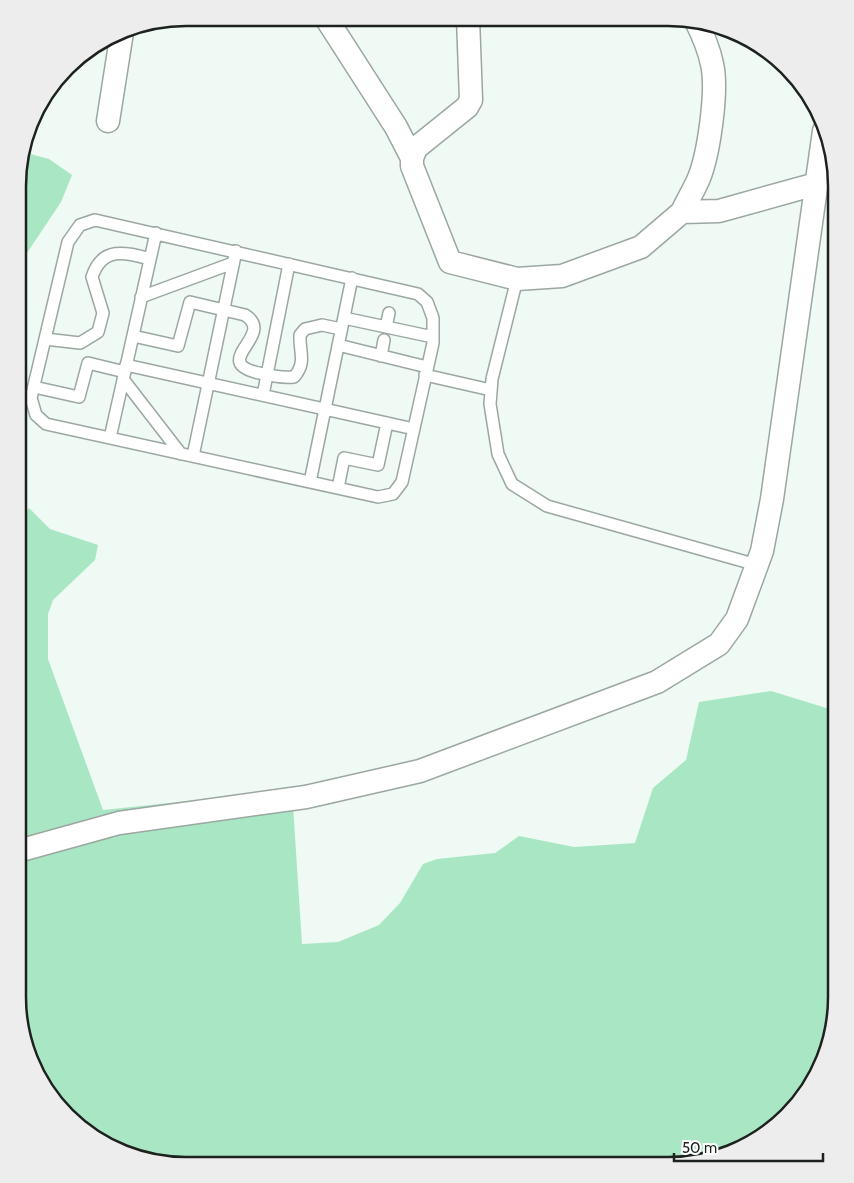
<svg xmlns="http://www.w3.org/2000/svg" width="854" height="1183" viewBox="0 0 854 1183" font-family="Cabin,sans-serif">
	<style>
		.green { fill: #a9e7c4 }
		.lines { fill: none; stroke-linecap: round; stroke-linejoin: round }
		.lane-casing { stroke: #9ba7a0; stroke-width: 14 }
		.street-casing { stroke: #9ba7a0; stroke-width: 25 }
		.lane { stroke: #fff; stroke-width: 11 }
		.street { stroke: #fff; stroke-width: 22 }
		.rim { fill: none; stroke: #1d221f; stroke-width: 2.5 }
	</style>
	<rect width="100%" height="100%" fill="#eefaf3"/>
	<!-- green -->
	<path class="green" d="M23,152L49,159L72,175L61,202L19,265V164Z
		M29,508L50,529L98,545L95,560L53,600L48,614V659L103,810L292,790L302,944L338,942L379,925L400,903L423,864L437,859L495,853L519,836L574,847L635,843L653,788L686,760L699,702L771,691L836,711V1008L808,1091L742,1148L668,1165L165,1164L84,1131L35,1071L18,997V524Z"/>
	<g class="lines">
		<defs>
			<path id="lane" d="M95,220L418,294L427,302L433,318V343L402,482L393,494L378,497L46,424L36,415L31,398L68,242L80,225Z
				M517,279L492,379L490,404L498,454L512,484L547,506L757,565
				M141,297L233,263
				M344,318L433,337
				M386,327L389,313
				M133,336L178,346L190,302L245,315C277,335 208,362 259,373C271,376 282,378 294,377C307,362 299,352 300,335L305,329L322,325L341,329
				M45,339L80,343L98,332L103,313L92,277C102,246 125,252 150,259
				M338,345L427,367
				M381,356L384,340
				M126,365L414,429
				M425,375L491,390
				M123,379L181,454
				M34,387L79,397L88,363L125,372
				M263,395L289,264
				M110,438L156,233
				M193,456L236,251
				M310,482L352,278
				M338,488L344,458L378,465L387,423"/>
			<path id="street" d="M326,18L396,127L412,158
				M468,18L471,100L467,107L416,148L412,158V166L450,262L517,279L562,276L641,247L682,212L719,211L816,184
				M108,121L122,32
				M682,212C687,201 694,190 699,178C709,153 718,90 712,64C709,49 703,35 696,21
				M18,851L119,823L306,797L420,771L657,682L719,644L737,619L762,551L772,499L824,131"/>
		</defs>
		<!-- lane casing -->
		<use href="#lane" class="lane-casing"/>
		<!-- street casing -->
		<use href="#street" class="street-casing"/>
		<!-- lane -->
		<use href="#lane" class="lane"/>
		<!-- street -->
		<use href="#street" class="street"/>
	</g>
	<!-- crop -->
	<path d="M0 0H854V1183H0ZM186 26H668A160 160 0 0 1 828 186V997A160 160 0 0 1 668 1157H186A160 160 0 0 1 26 997V186A160 160 0 0 1 186 26Z" fill="#ededed" fill-rule="evenodd"/>
	<path class="rim" d="M186 26H668A160 160 0 0 1 828 186V997A160 160 0 0 1 668 1157H186A160 160 0 0 1 26 997V186A160 160 0 0 1 186 26Z"/>
	<!-- scale -->
	<path d="M674 1153v8h149v-8" fill="none" stroke="#1d221f" stroke-width="2.5"/>
	<text x="682" y="1153" font-size="15" fill="#1d221f" stroke="#ffffff" stroke-width="4" paint-order="stroke">50 m</text>
</svg>
